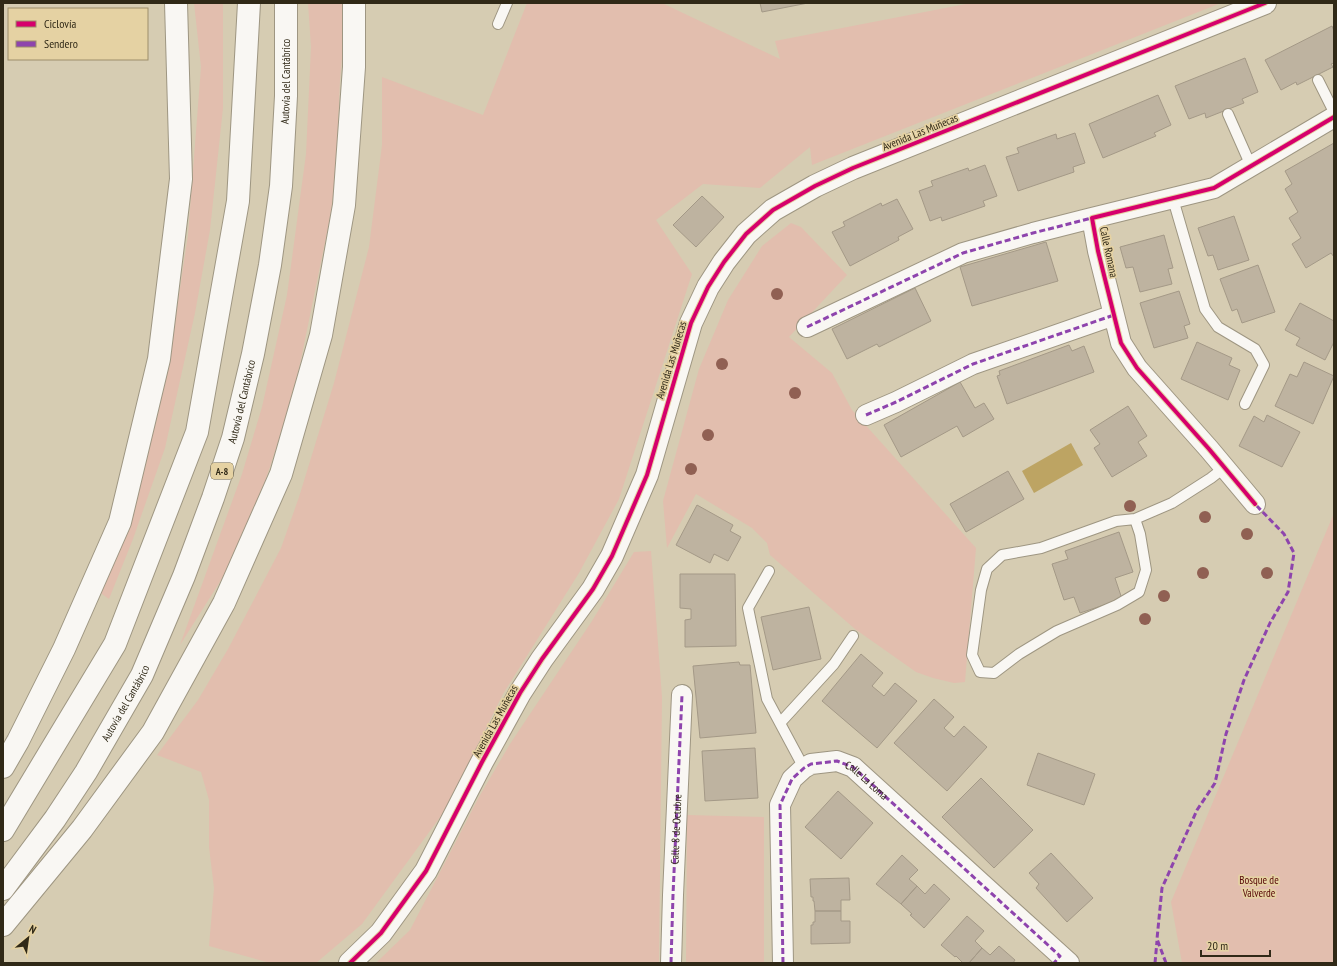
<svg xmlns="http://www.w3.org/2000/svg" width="1337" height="966" viewBox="0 0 1337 966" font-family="'PT Sans Narrow',sans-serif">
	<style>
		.green { fill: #e2beae }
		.water { fill: #bda463 }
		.building { fill: #beb3a0; stroke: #a49987 }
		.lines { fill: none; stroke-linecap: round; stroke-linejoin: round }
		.lane-casing { stroke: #9e9682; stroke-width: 12 }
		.street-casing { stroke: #9e9682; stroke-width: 22 }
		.secondary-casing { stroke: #9e9682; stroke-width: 24 }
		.highway-casing { stroke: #9e9682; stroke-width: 24 }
		.lane { stroke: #f9f7f3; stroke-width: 10 }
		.street { stroke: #f9f7f3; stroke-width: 20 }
		.secondary { stroke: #f9f7f3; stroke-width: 22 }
		.highway { stroke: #f9f7f3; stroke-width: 22 }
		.quiet { stroke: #8e44ad; stroke-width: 3; stroke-dasharray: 6 3; stroke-linecap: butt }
		.cycleway-casing { stroke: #e5d2a3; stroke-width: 6 }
		.cycleway { stroke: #d6006c; stroke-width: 4 }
		.tree { fill: #906053 }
		.labels { text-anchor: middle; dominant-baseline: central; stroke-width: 3.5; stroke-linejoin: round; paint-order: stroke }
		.shield { fill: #e5d2a3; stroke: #665c41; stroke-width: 1 }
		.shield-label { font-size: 10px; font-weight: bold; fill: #302917 }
		.street-label { font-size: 11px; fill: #302917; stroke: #e5d2a3 }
		.park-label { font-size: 11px; fill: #560706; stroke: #e5d2a3 }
	</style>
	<rect width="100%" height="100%" fill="#d6ccb2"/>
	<!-- green -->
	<path class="green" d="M194,3H223V108L210,230L195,313L165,448L133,539L109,599L99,592L136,482L173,335L188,235L201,67Z
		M308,3H347L340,80L336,175L330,218L300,364L287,413L270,467L240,550L180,645L242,474L262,407L287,295L306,154L311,47Z
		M527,3H662L780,59L775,41L971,3H1221L812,165L810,147L760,188L703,184L656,220L692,274L619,499L579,573L503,694L446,809L362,924L316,963H270L209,946L214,888L209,847V800L201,772L157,755L198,700L228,649L281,548L299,497L334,383L369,247L382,145V77L483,115Z
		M791,223L801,227L847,275L789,337L832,373L852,410L976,548L965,682L954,683L933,678L916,672L855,629L770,555L767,543L752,528L696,494L667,548L663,501L699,369L728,300L762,246Z
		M1334,513V963H1182L1171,902Z
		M651,551L662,697L659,963H376L410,930L479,797L510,744L592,621L634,552Z
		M687,815L764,817V963H686Z"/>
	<!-- water -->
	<path class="water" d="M1071,443L1083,465L1034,493L1022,471Z"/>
	<!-- building -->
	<path class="building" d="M760,3H808L762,12Z
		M1332,26L1334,31V63L1331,64L1333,67L1297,85L1296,82L1281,90L1265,60Z
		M1245,58L1258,92L1242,99L1244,103L1206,118L1205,113L1189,119L1175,86Z
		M1158,95L1171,125L1154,133L1156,136L1103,158L1089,124Z
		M1075,133L1085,163L1073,167L1074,172L1018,191L1006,157L1019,153L1017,148L1056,134L1057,139Z
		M1334,143V257L1331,253L1306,268L1292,244L1301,238L1289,218L1298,212L1285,189L1292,184L1285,171Z
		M985,165L997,196L983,201L985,206L942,221L941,217L930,221L919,191L933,186L931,181L968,168L969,171Z
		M702,196L724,217L696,247L673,225Z
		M897,199L913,229L898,237L899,240L850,266L832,232L845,226L843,222L881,203L882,206Z
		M1234,216L1249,260L1218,270L1213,255L1208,256L1198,228Z
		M1164,235L1173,268L1168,269L1172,284L1140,292L1133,267L1126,268L1120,247Z
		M1046,242L1058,281L972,306L960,267Z
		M1258,265L1275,312L1242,323L1237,309L1232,311L1220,279Z
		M915,288L931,321L879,347L877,344L847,359L832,329Z
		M1179,291L1190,324L1184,326L1188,338L1154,348L1140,303Z
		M1300,303L1334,321V342L1325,360L1296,345L1300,338L1285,330Z
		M1197,342L1232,358L1229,365L1240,370L1228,400L1181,379Z
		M1069,345L1072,351L1084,346L1094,372L1007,404L997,376L1000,375L999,371Z
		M1304,362L1334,376L1313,424L1275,406L1290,374L1297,377Z
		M960,382L975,408L984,403L994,419L963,437L957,426L901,457L884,425Z
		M1128,406L1147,436L1138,442L1147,456L1112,477L1094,448L1100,444L1090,430Z
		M1267,415L1300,432L1282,467L1239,446L1254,416L1264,422Z
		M1008,471L1024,499L966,532L950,504Z
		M697,505L733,525L730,531L741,537L728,561L714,554L710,563L676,545Z
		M1119,532L1133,572L1115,578L1122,599L1080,613L1074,597L1064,600L1052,564L1068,559L1065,551Z
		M680,574H735L736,646L685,647V620L691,619V609L680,608Z
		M809,607L821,659L773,670L761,617Z
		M861,654L883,673L872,686L884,696L895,683L917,701L877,748L822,701Z
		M739,662L740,665H750L756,733L700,738L693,666Z
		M934,699L954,717L944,728L954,737L964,726L987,747L947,791L894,743Z
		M755,748L758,798L705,801L702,751Z
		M1038,753L1095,774L1084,805L1027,785Z
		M981,778L1033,830L994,868L942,817Z
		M838,791L873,823L841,859L805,827Z
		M1051,853L1093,898L1067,922L1036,888L1039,884L1029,873Z
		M902,855L918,870L909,879L917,886L901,904L876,884Z
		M849,878L850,900H841V911H815L814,901H813V897H811L810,879Z
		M934,884L950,899L924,928L910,915L912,914L901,904L917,886L925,894Z
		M815,911H841V921H850V943L811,944V925H813V922H815Z
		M967,916L984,931L975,941L982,948L969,963H963L956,956L955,957L941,945Z
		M999,946L1015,960L1013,963H969L982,948L990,955Z"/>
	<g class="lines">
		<defs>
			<path id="lane" d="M498,24L507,3
				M1318,80L1334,112
				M1228,114L1251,166
				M1173,199L1205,309L1218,327L1255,349L1264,365L1245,404
				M1135,519L1140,534L1146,570L1139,592L1117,605L1057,631L1019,654L994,673L980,672L972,655L981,590L987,569L1002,555L1041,548L1116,521L1135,519L1172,503L1211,478L1225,467
				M769,571L748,608L767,699L804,768
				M780,723L834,664L853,636"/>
			<path id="street" d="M807,327L963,253L1033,233L1092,218
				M866,415L896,402L973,364L1114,315
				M1255,504L1209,449L1137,368L1121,343L1098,251L1092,218L1214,188L1334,117
				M671,963L673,895L682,695
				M783,963L780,805L792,779L804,768L811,764L837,761L853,767L1069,963"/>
			<path id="secondary" d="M350,963L381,933L426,871L482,762L520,693L542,659L593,589L612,556L647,475L691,323L708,287L724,262L746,234L773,210L815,186L853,168L1265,3"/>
			<g id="highway">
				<path d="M3,767L18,741L64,649L120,522L159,359L181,179L176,3"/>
				<path d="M3,830L115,644L197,432L238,201L249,3"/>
				<path id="s1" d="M3,889L55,819L86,772L142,675L184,576L213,498L233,438L253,354L270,265L281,186L286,96V3"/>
				<path d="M3,925L82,829L153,732L224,603L281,474L321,335L344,205L354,67V3"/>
			</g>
		</defs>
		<!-- lane casing -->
		<use href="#lane" class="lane-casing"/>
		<!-- street casing -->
		<use href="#street" class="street-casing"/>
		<!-- secondary casing -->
		<use href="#secondary" class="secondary-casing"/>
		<!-- highway casing -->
		<use href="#highway" class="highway-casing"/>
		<!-- lane -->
		<use href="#lane" class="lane"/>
		<!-- street -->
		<use href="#street" class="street"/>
		<!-- secondary -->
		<use href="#secondary" class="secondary"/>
		<!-- highway -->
		<use href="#highway" class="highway"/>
		<!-- quiet -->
		<g class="quiet">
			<path d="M807,327L963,253L1033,233L1092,218"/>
			<path d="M866,415L896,402L973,364L1114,315"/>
			<path id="s2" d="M671,963L673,895L682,695"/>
			<path id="s3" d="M783,963L780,805L792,779L804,768L811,764L837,761L853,767L1060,956L1054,963"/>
			<path d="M1155,963L1157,941"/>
			<path d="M1166,963L1157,939L1162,888L1197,810L1215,783L1226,734L1244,680L1270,623L1288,592L1294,553L1284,534L1253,502"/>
		</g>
		<defs>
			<path id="cycleway" d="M1255,504L1209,449L1137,368L1121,343L1098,251L1092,218L1214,188L1334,117
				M350,963L381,933L426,871L482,762L520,693L542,659L593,589L612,556L647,475L691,323L708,287L724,262L746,234L773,210L815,186L853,168L1265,3"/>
		</defs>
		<!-- cycleway casing -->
		<use href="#cycleway" class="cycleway-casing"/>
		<!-- cycleway -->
		<use href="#cycleway" class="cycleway"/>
	</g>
	<!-- trees -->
	<g class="tree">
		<circle cx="777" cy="294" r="6"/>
		<circle cx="722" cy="364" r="6"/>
		<circle cx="795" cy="393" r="6"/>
		<circle cx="708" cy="435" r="6"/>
		<circle cx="691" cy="469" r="6"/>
		<circle cx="1130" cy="506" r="6"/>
		<circle cx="1205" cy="517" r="6"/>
		<circle cx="1247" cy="534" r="6"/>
		<circle cx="1203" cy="573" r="6"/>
		<circle cx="1267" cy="573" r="6"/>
		<circle cx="1164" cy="596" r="6"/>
		<circle cx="1145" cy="619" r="6"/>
	</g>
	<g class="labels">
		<!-- shield labels -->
		<rect class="shield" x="211" y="463" width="22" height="16" rx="3"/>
		<g class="shield-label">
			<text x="222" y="471">A-8</text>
		</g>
		<!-- street labels -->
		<g class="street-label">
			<text stroke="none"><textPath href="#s1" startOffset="871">Autovía del Cantábrico</textPath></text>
			<text transform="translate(920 132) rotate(-22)">Avenida Las Muñecas</text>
			<text transform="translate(1109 252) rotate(78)">Calle Romana</text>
			<text transform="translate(671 360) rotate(-73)">Avenida Las Muñecas</text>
			<text stroke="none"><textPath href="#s1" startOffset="547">Autovía del Cantábrico</textPath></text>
			<text stroke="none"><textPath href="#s1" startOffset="223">Autovía del Cantábrico</textPath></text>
			<text transform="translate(495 721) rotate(-61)">Avenida Las Muñecas</text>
			<text stroke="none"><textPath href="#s3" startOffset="273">Calle La Loma</textPath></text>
			<text stroke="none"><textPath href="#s2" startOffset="134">Calle 8 de Octubre</textPath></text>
		</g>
		<!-- park labels -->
		<g class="park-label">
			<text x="1259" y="880">Bosque de<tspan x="1259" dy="13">Valverde</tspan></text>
		</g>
	</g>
	<!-- border -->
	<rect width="1337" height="966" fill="none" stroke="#302917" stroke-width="8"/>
	<!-- legend -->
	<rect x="8" y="8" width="140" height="52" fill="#e5d2a3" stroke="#9d8e6b"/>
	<rect x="16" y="21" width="20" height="6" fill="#d6006c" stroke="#9d8e6b"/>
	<text x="44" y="28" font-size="12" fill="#302917">Ciclovía</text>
	<rect x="16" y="41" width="20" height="6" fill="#8e44ad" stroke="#9d8e6b"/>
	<text x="44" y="48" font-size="12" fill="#302917">Sendero</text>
	<!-- north arrow -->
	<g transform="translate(28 938) rotate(29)" stroke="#e5d2a3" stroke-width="3" paint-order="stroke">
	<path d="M0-3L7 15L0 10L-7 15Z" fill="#302917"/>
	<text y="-6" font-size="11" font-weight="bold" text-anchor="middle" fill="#302917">N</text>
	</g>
	<!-- scale -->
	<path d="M1201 950v6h69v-6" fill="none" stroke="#302917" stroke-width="2"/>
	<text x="1207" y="950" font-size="12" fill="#302917" stroke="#e5d2a3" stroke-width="3" paint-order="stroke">20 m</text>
</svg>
